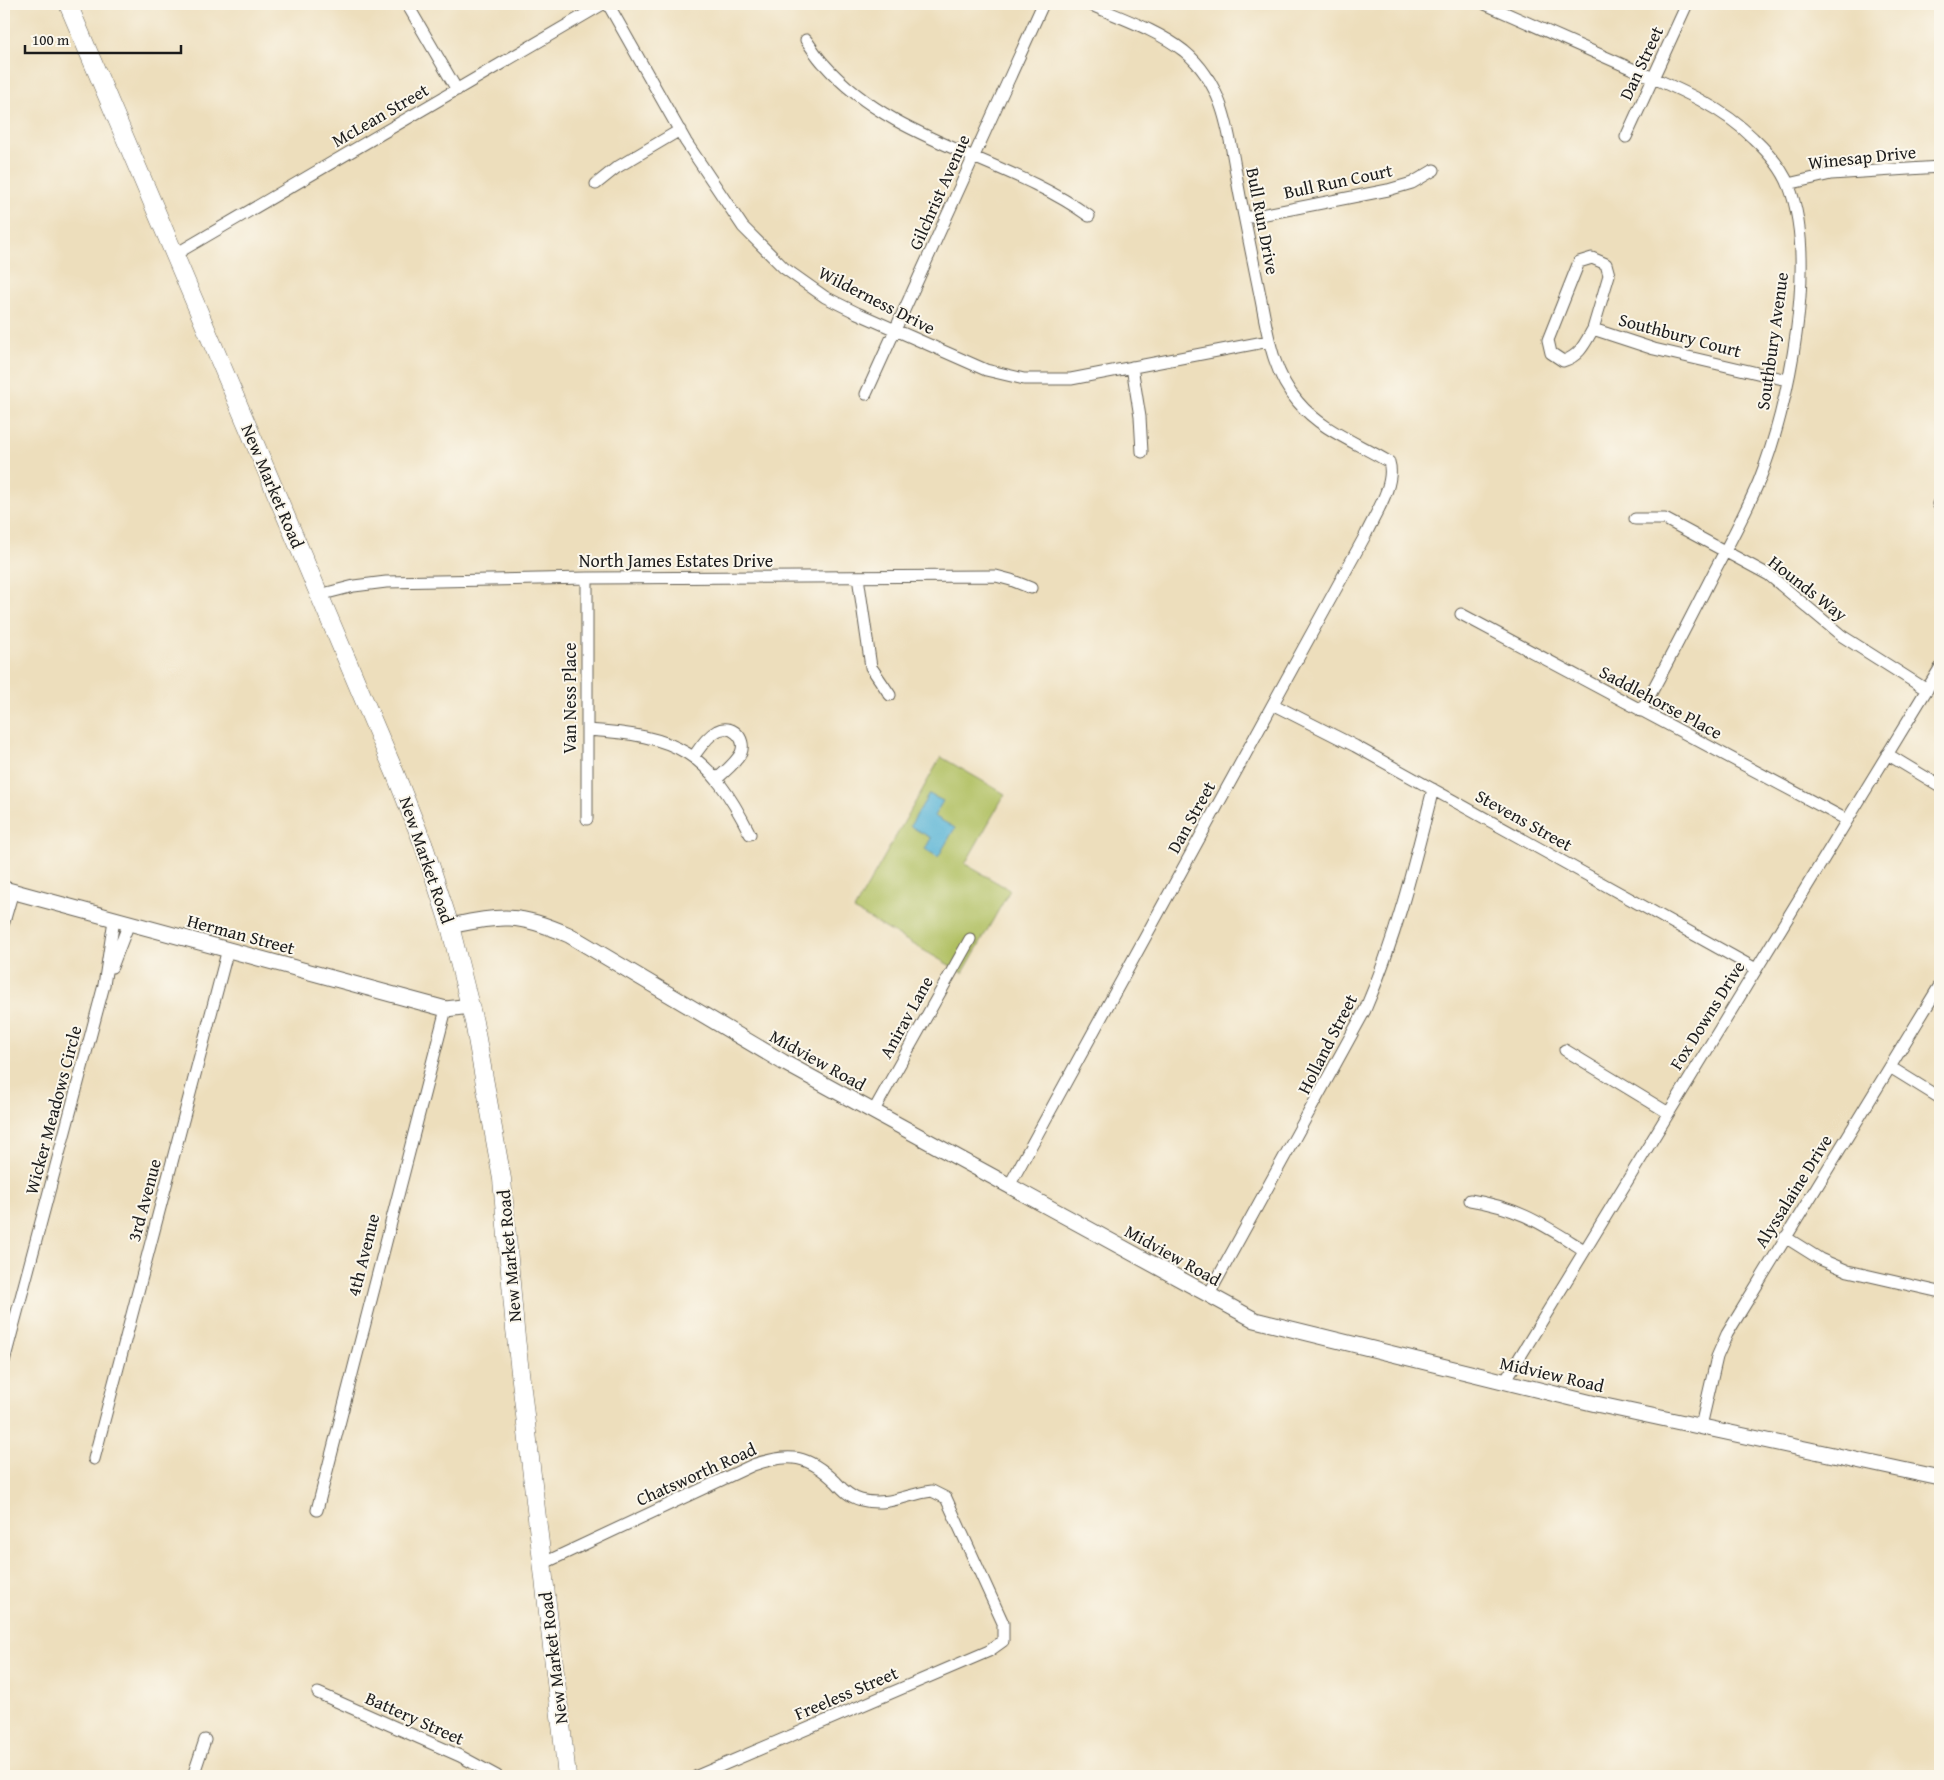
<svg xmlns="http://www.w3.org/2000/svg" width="1944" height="1780" viewBox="0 0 1944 1780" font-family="'Gentium Book Plus',serif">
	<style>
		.green { fill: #b0c062; stroke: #666e3f }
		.water { fill: #58b4d6; stroke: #3a6879 }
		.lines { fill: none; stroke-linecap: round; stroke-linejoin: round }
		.street-casing { stroke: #656054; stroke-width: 13 }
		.secondary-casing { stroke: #656054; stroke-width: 17 }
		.primary-casing { stroke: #656054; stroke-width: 19 }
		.street { stroke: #fff; stroke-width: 11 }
		.secondary { stroke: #fff; stroke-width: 15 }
		.primary { stroke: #fff; stroke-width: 18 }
		.labels { text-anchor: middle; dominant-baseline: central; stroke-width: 4; stroke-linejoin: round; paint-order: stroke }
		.street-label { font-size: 18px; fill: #1c1c1c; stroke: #fbf7ec }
	</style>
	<rect width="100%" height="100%" fill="#fbf7ec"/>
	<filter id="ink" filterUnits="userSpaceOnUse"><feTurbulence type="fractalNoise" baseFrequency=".02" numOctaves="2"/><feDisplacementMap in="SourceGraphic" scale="10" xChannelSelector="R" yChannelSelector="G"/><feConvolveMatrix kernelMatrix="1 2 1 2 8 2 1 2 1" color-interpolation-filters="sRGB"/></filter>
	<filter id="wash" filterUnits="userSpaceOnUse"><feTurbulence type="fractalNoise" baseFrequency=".0096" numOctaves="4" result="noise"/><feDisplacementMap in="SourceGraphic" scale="20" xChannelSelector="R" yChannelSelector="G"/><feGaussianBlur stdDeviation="1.12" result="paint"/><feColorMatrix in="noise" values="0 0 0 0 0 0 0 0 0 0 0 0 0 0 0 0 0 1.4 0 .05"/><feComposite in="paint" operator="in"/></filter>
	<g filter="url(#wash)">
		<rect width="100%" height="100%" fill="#eddebc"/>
		<!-- green -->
		<path class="green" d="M941,757L1005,794L965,864L1010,890L963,973L854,910Z"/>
		<!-- water -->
		<path class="water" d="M929,794L943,801L934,816L955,828L938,857L925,849L931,838L910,826Z"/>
	</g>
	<g filter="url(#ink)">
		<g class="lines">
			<defs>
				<path id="street" d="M407,4L457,90
					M608,4L686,142L743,227L784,268L825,297L857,313L986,370L1024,379H1071L1269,341
					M1485,4C1530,24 1575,44 1621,64C1666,84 1717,102 1753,138C1767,151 1782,168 1789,186C1818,261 1789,407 1759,481C1746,512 1730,542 1714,572C1690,619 1667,665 1641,711
					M806,40C812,48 817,57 824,64C893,143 1007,157 1089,216
					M1626,137L1687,4
					M596,184L616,168L680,130
					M1788,184L1831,174L1940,167
					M1245,218L1388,190L1412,183L1434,170
					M174,255L603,4
					M1593,329C1585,343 1580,356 1563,361L1551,353L1548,340L1579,262L1592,258L1606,264L1609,275L1593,329L1654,349L1787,380
					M1132,367L1140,417L1142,452
					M866,394L1043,4
					M1938,504L1940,507
					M1635,519H1665L1769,575L1842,636L1927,690
					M858,577L871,667L890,695
					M319,595L354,586L386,582L587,578L996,576L1011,580L1031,588
					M1461,614L1847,820
					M1274,705L1355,746L1756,969
					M587,730C677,735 709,752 750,834
					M1887,754L1940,786
					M693,757C700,748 707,736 717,731C731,723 747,738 741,753C736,763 725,771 717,779
					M587,819V578
					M4,922L13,891
					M112,967L129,923
					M1565,1050L1667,1112
					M1890,1067L1940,1098
					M873,1112L970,939
					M1009,1186L1366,534C1375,514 1396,484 1389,462C1358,443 1322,431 1298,402C1273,373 1268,336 1261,300C1254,265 1247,230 1240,196C1230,144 1228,87 1184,51C1157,30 1121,18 1089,4
					M1470,1200C1520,1208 1542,1224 1584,1250
					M1785,1237L1820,1259L1848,1271L1940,1292
					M1208,1296L1365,1010C1396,938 1414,865 1433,789
					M4,1361L104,985L114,920
					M1504,1383L1940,668
					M1701,1426L1717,1357L1727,1334L1940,985
					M94,1459L228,949
					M317,1510L446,1009
					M542,1564L753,1465C790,1452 808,1455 836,1482C843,1490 850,1497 861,1500C889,1507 906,1494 932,1491L946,1498L1003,1623V1641L989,1651L697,1776
					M318,1693L460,1756L497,1776
					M193,1776L205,1740"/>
				<path id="secondary" d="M4,889L446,1009L470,1006
					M450,926C504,915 517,913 569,935L783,1062L1255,1320L1596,1404L1940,1478"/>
				<path id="primary" d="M68,4L395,773L424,846L450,926L474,1022L502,1179L515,1329L567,1776"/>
			</defs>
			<!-- street casing -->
			<use href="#street" class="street-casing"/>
			<!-- secondary casing -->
			<use href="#secondary" class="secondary-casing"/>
			<!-- primary casing -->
			<use href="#primary" class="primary-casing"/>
			<!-- street -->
			<use href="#street" class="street"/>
			<!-- secondary -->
			<use href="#secondary" class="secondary"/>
			<!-- primary -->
			<use href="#primary" class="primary"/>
		</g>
	</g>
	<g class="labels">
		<!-- street labels -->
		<g class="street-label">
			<text transform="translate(1641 63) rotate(-65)">Dan Street</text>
			<text transform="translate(380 115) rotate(-30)">McLean Street</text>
			<text transform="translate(1862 157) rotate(-6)">Winesap Drive</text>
			<text transform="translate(1338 181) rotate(-12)">Bull Run Court</text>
			<text transform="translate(939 192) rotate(-66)">Gilchrist Avenue</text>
			<text transform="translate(1263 221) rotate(79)">Bull Run Drive</text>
			<text transform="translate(877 300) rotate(27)">Wilderness Drive</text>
			<text transform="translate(1680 335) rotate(15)">Southbury Court</text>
			<text transform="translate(1772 341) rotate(-82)">Southbury Avenue</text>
			<text transform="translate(273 486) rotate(67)">New Market Road</text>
			<text x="676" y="560">North James Estates Drive</text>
			<text transform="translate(1808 588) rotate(38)">Hounds Way</text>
			<text transform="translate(569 698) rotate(-90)">Van Ness Place</text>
			<text transform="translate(1661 702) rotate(28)">Saddlehorse Place</text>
			<text transform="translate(1191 817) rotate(-61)">Dan Street</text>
			<text transform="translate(1524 820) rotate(29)">Stevens Street</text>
			<text transform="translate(427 860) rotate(71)">New Market Road</text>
			<text transform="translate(241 934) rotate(15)">Herman Street</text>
			<text transform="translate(1707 1015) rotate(-58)">Fox Downs Drive</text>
			<text transform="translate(906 1017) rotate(-61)">Anirav Lane</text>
			<text transform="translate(1327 1044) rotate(-63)">Holland Street</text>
			<text transform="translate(818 1060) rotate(29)">Midview Road</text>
			<text transform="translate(53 1110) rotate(-75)">Wicker Meadows Circle</text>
			<text transform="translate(1793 1191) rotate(-58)">Alyssalaine Drive</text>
			<text transform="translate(144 1200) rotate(-75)">3rd Avenue</text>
			<text transform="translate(363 1255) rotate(-76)">4th Avenue</text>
			<text transform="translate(1173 1255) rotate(29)">Midview Road</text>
			<text transform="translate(509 1256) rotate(-95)">New Market Road</text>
			<text transform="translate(1552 1374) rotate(13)">Midview Road</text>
			<text transform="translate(696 1474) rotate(-24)">Chatsworth Road</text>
			<text transform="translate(553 1658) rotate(-97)">New Market Road</text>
			<text transform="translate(846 1693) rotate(-23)">Freeless Street</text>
			<text transform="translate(415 1718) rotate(24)">Battery Street</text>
		</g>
	</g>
	<!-- margin -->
	<rect width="1944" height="1780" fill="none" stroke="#fbf7ec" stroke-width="20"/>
	<!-- scale -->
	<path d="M25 45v8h156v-8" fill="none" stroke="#1c1c1c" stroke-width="2.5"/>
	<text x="32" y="45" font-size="15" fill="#1c1c1c" stroke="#fbf7ec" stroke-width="4" paint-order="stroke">100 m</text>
</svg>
